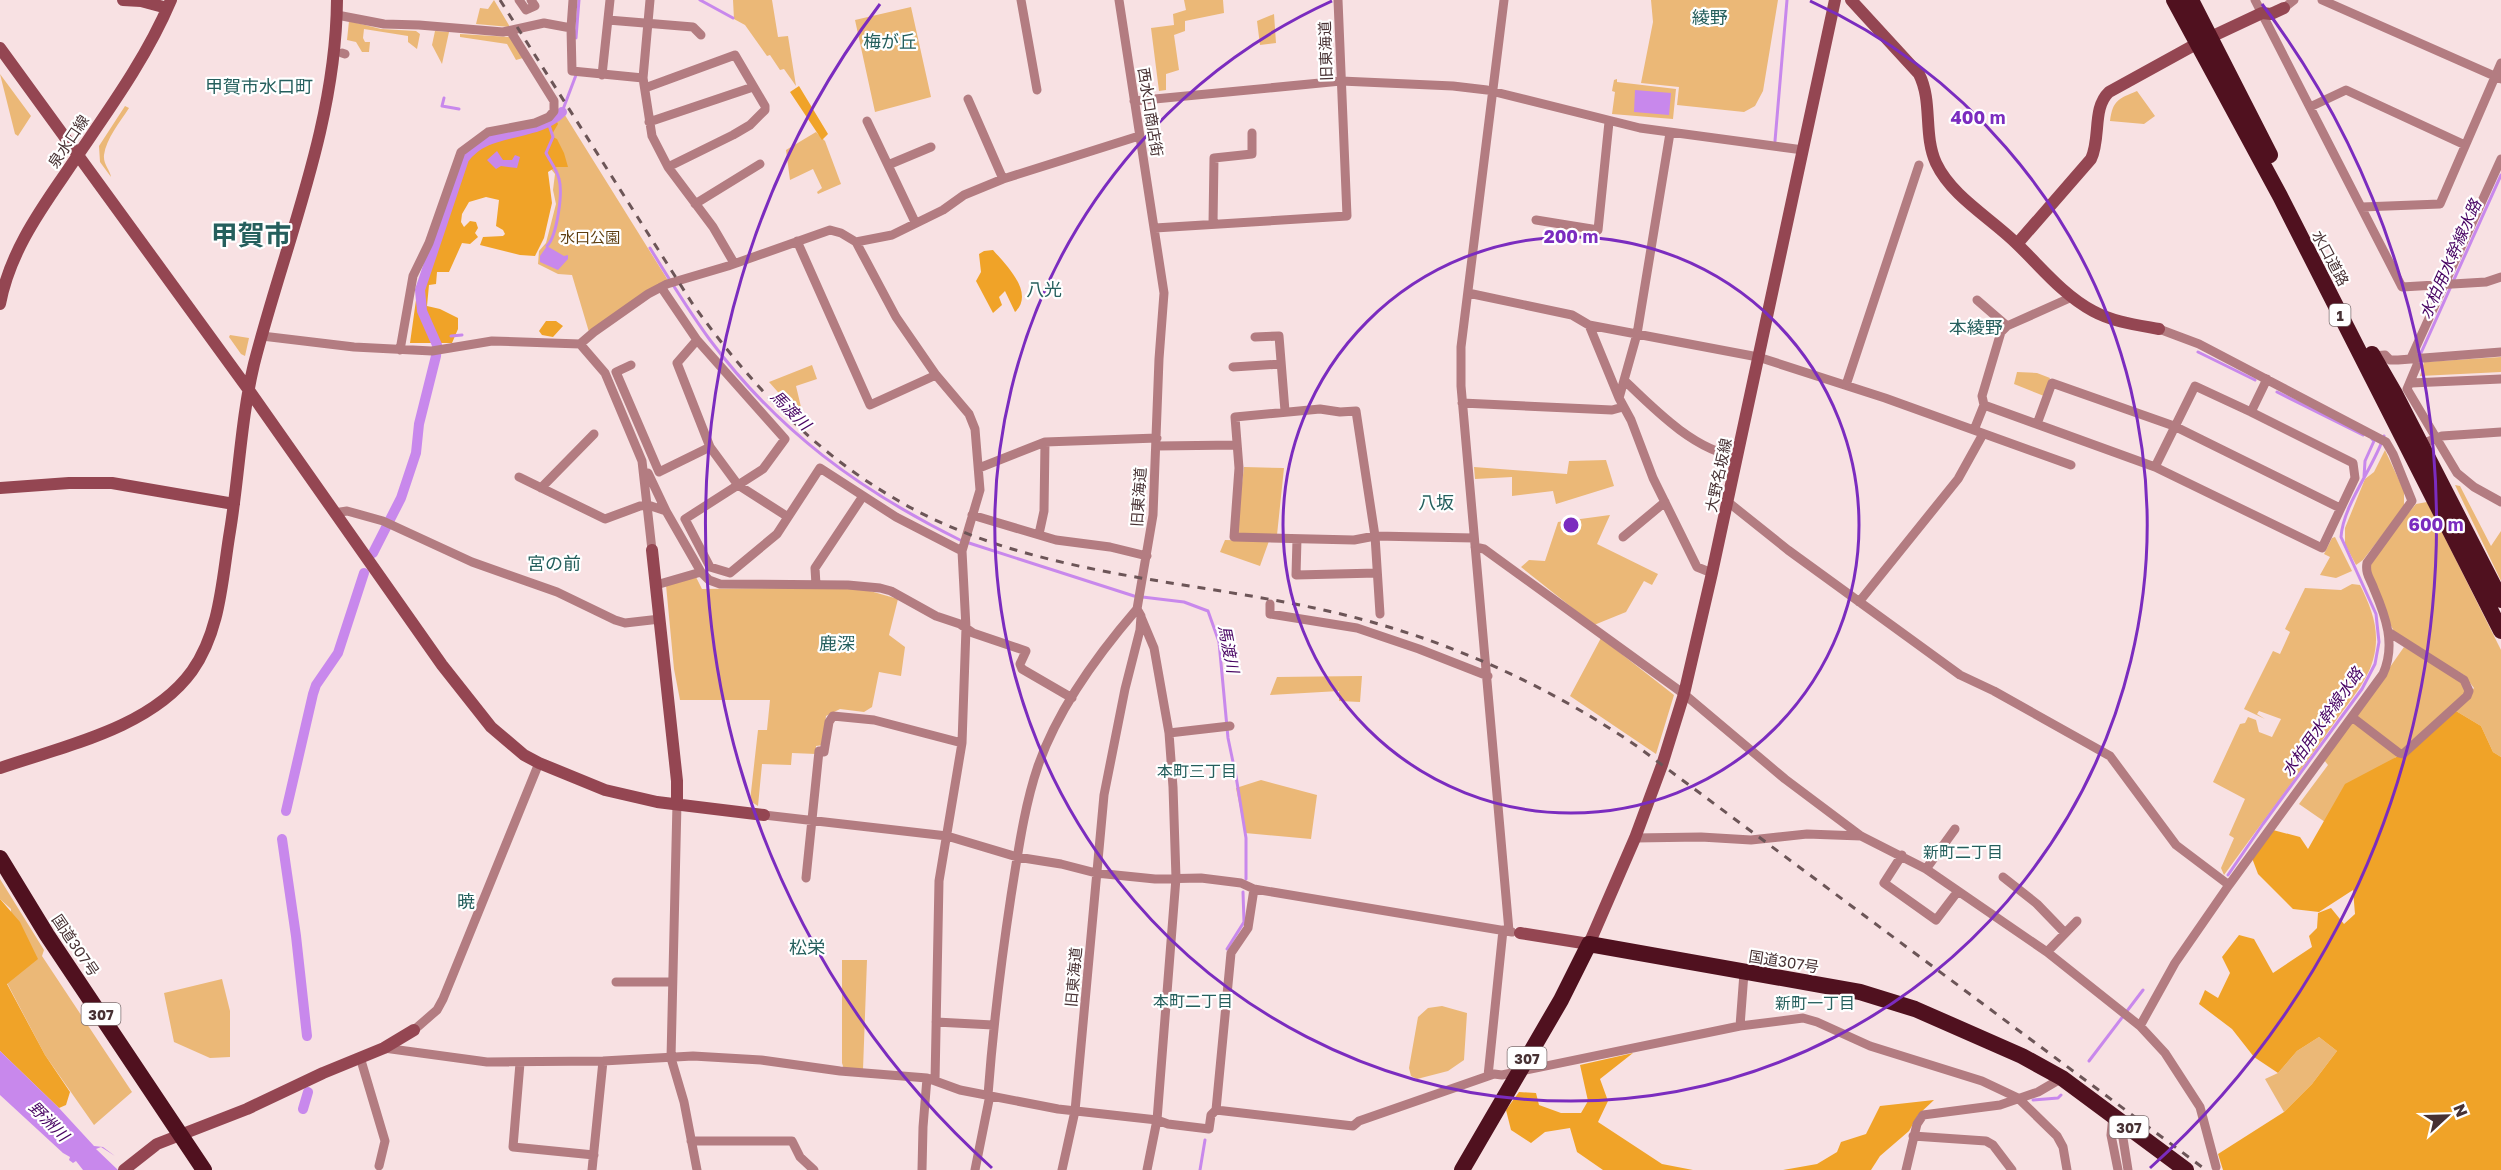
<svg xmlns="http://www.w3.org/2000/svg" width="2501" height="1170" viewBox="0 0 2501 1170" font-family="'Golos Text','Noto Sans JP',sans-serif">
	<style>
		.green { fill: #ebb877 }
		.forest { fill: #f0a328 }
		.water { fill: #c888ec }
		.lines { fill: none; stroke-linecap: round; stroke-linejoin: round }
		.stream { stroke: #c888ec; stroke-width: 3 }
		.canal { stroke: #c888ec; stroke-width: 10 }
		.street { stroke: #b37c81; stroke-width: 9 }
		.secondary { stroke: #944652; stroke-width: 12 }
		.highway { stroke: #50111f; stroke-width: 16 }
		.rail { stroke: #6c5557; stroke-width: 3; stroke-dasharray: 8 8; stroke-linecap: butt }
		.ring { fill: none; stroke: #7b2cbf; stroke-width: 3 }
		.labels { text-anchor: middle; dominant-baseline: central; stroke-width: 4.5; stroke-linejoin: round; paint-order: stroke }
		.shield { fill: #fff; stroke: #7e6f70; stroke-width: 1.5 }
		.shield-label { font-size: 14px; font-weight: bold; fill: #473133 }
		.street-label { font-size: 15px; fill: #473133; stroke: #fff }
		.park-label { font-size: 15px; fill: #5e3f11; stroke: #fff }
		.water-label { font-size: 16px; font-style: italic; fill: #480463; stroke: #fff }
		.neighbourhood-label { font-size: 16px; fill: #255f5d; stroke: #fff }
		.quarter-label { font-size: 18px; fill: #255f5d; stroke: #fff }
		.town-label { font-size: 27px; font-weight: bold; fill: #255f5d; stroke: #fff }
		.centre { fill: #7b2cbf; stroke: #fff; stroke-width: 3 }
		.ring-label { font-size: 18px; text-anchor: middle; font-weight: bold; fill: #7b2cbf; stroke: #fff; stroke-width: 4.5; stroke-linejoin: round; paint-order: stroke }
	</style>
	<rect width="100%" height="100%" fill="#f8e1e3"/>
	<!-- green -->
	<path class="green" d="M494,0L510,27L476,24L480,8L488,9Z
		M733,0H772L778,37L788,36L796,86L784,69L780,70L770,55L767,56L745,25L734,19Z
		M1184,0H1223L1224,13L1185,21V31L1174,35L1179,70L1166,74V90L1159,91L1151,28L1174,25L1173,14L1186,10Z
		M1651,0H1778L1763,91L1755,106L1744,112L1677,105L1679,87L1641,83L1653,22Z
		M911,7L931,97L875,112L855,20Z
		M1274,14L1276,43L1260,45L1257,21Z
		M349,21L381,29L416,31L420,34L417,49L408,42V36L364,29L363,38L365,42H370L369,52H362L356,42L347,40Z
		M435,31L449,32L442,64L432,45Z
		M460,34L510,37L523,58L516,60L507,44L460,37Z
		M0,74L31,116L18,136L15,134Z
		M1617,79V82L1676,89L1673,119L1612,114L1615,92L1612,91L1614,80Z
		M2137,91L2155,116L2144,124L2110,121C2113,100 2118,99 2137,91Z
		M125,106L129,108C120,122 106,139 104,155C103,164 110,170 111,177L100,162L99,146Z
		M563,112L669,282L589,332L572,275L558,274L538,264L539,251L546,243L556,204L553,190L555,174L518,128L553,119Z
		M816,132L825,141L841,184L818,194L817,192L822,188L813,169L790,180L786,150Z
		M230,335L249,338L245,356L241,354L229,337Z
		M2501,357V372L2420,376L2424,362Z
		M812,365L817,379L796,386L801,407L793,409L769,382Z
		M2017,372L2037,373L2050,378L2044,396L2014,384Z
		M2385,450L2404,491V507L2363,560L2356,565L2345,544V528L2365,479L2374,472Z
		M1606,460L1614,486L1556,504L1553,491L1512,496V477L1475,479L1474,467L1567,474L1569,461Z
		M1244,467L1284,468L1277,535L1239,534L1236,531Z
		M2455,485L2460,486L2491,546L2501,531V581Z
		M2427,502L2501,650V757L2493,752L2481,726L2456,711L2474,688L2464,675L2397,636C2388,622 2364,572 2372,558C2383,539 2402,521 2416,504Z
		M1610,515L1597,544L1658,574L1652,585L1644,581L1626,612L1594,625L1521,567L1529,560L1545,561L1558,522Z
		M2335,537L2352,571L2336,578L2320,575L2330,557L2324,554L2332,538Z
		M1225,540L1269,541L1260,566L1220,552Z
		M696,577L702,589L856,587L898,599L889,635L905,647L901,676L879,672L872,707L864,712L840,709L826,716L823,745L816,746V754L792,753L791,765L762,764L758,806L750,801L758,730H767L770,700H680L674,669L666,585Z
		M2352,584L2360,585C2372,609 2381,632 2373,660C2367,682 2348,703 2335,722C2299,774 2261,824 2224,875L2221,868L2234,838L2229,835L2245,799L2213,782L2240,724L2245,723L2248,717L2256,720L2259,732L2272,737L2281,719L2259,711L2257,714L2265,719L2244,709L2273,651L2280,654L2290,632L2285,629L2305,588L2341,590Z
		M1601,638L1674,695L1656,754L1570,696Z
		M2404,647L2463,681L2468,691L2403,753L2355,717Z
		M1362,676L1360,702L1339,701V691L1270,695L1277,677Z
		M2353,720L2399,754L2325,822L2299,804L2328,765L2324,760Z
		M1261,780L1317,795L1311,839L1245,833L1236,788Z
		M0,879L44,950L42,956L132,1092L94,1125L45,1055L7,983L11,909L0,899Z
		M842,960H867L863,1070L844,1069L842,1063Z
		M222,979L230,1011V1057L210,1058L174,1042L164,993Z
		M1442,1006L1467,1013L1464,1060L1448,1071L1417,1079L1411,1076L1409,1068L1418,1017L1428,1008Z
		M2319,1037L2337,1051L2312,1084L2284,1112L2265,1079L2278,1073L2297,1051Z"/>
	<!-- forest -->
	<path class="forest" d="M799,86L828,134L822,140L790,92Z
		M548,120H556L558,124L551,136L557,139L564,153L568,167H556L548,172L552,203L544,238L535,256L520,255L480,245L483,237L503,236L505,234L503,230L496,226L499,200L486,197L469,202L462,214L461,222L464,227L470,221L476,222L478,228L475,233L478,237L470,244L462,243L449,272H437L436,284L429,285L427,306L440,309L458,318V329L452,343H410L417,293L466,153L492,136Z
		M993,250C1007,266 1035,293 1015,312L1005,291L999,297L1002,305L993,313L976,281L981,272L979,254L984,251Z
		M546,321H556L563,326L553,337L542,335L539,331Z
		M2456,711L2481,726L2493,752L2501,757V1170H2223L2218,1154L2284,1112L2312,1084L2337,1051L2319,1037L2297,1051L2278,1073L2254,1057L2232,1029L2199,1004L2205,990L2218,998L2230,973L2222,957L2239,935L2254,939L2273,973L2312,947L2309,936L2317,928L2318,913L2331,908L2344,924L2355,914L2353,890L2319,912L2293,909L2258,874L2252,858L2273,830L2300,837L2308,849L2345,784L2400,755Z
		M0,899L20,922L38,959L7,984L45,1055L70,1092L66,1105L59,1108L0,1051Z
		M1633,1053L1600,1079L1608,1101L1598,1122L1662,1164L1693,1170H1603L1577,1152L1570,1128L1545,1132L1531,1143L1511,1130L1506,1110L1519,1092L1536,1093L1539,1105L1561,1113H1581L1588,1101L1580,1065Z
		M1934,1100L1918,1115L1909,1131L1880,1156L1871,1170H1783L1817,1164L1837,1152L1841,1142L1866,1134L1880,1106Z"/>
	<!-- water -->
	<path class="water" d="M1635,90L1671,93L1669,115L1634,112Z
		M497,151L503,160H512L515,155L520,157L517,168L501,166L496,169L487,160Z
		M547,246L564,256L568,255V259L558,270L540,262V256Z
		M0,1051L59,1108L94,1146L103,1147L115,1156L101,1147L96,1149L118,1170H83L76,1161L73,1163L69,1160L70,1157L63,1153L0,1095Z"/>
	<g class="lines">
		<!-- stream -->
		<path class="stream" d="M700,0L733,18
			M576,38L579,0
			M444,98L442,106L459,109
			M562,112L576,75
			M1775,141L1787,0
			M547,246C557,236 563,193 559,179C557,170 550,161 546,153L553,137L548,122
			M650,248C669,279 688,310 710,340C778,431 859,490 960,540
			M433,336H436
			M451,336L462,335
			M2198,352L2255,380
			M2421,353L2501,175
			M2277,392L2363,435
			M2364,477L2365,461L2374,441L2372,439
			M969,543L1134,596L1184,602L1208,611L1219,642L1228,738L1233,762
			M1235,770L1246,838V879
			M2228,875L2263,824L2362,689L2375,664L2379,642L2376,614L2341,537C2343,505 2374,467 2384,436
			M1227,949L1244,922L1243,892
			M2089,1061L2143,990
			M2033,1100L2058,1098L2061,1095
			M1200,1170L1205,1140"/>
		<!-- canal -->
		<path class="canal" d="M373,553L401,498L416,453L419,424L436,356L437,345L422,311L420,290L464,159C487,126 535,139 562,112
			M286,811L313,694L316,685L338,653L364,573
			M282,839L296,936L307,1036
			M303,1109L308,1092"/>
		<!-- street -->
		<path class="street" d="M519,0L526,10L535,6L531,0
			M573,0L571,28L572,71L643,78
			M650,0L643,78L652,136L668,167L713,227L734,263
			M1021,0L1037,90
			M1504,0L1461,347V386L1509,931
			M2255,0L2402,287L2486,282L2501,277
			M2322,0L2501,79
			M2284,8L2294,0
			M337,15L384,24L419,25L503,32L544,23L571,28
			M608,20L693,27L701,35
			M342,53L345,54
			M602,75L610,0
			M645,88L735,55L765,106V110L750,125L733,135L668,167
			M968,99L1003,179
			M1134,101L1341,81L1453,86L1487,90L1640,128L1803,150
			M2310,107L2346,90L2465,145
			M867,121L915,222
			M649,122L753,87
			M1670,133L1637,334L1619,398L1631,420L1653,478L1697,567L1712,573
			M888,165L931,147
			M695,204L760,164
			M2362,207L2440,204L2501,63
			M1536,220L1598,230L1609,122
			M1213,224L1214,158L1252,154V133
			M1155,228L1347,216L1338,0
			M797,241L870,405L936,375
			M856,242L892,235L943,210L964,195L1003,179L1139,136
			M661,287L697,340L785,439L763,469L685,519L710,567L730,573L777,534L820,468L896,517L962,551
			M1468,293L1572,315L1589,325L1758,357L1885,398L2071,465
			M2072,297L2007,326L2001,332L1982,396L1984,405L2155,467L2322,548L2355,478L2353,463L2251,412L2267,379
			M1977,300L2007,326
			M1589,325L1619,398
			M262,336L354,347L432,351L492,341L580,344L594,332L648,294L667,284L728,266L830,230L841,233L856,242L896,317L936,375L969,414L975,429L980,490L962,551L966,628L962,743L939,881L935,1081
			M1255,337L1279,336L1285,411
			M697,340L677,363L710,447L738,485L788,517
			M580,344L605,373L642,461L652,550
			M400,350L413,276L429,243L461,152L488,132L535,123L549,117L554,111V101L511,32
			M2373,356L2385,355L2390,360H2398L2501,352
			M2411,358L2501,159
			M2420,358L2407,389L2457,473L2474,487L2501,502
			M631,365L616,372L659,472L710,447
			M1233,367L1281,364
			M1625,381C1654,409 1696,452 1737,456
			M2411,383L2501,379
			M1846,385L1919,165
			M1462,403L1612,410L1623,407
			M2037,424L2052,383L2174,426L2340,508
			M1974,430L1984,405
			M2427,442L2442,436L2501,432
			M1157,446L1237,445
			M2155,467L2195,386L2251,412
			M979,468L1045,442L1157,438
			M648,473L666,511
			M519,477L605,519L640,506L648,505L666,511L701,572L709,580L720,584L848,585L880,588L891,591L936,616L960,624L973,633L1026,651L1020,664L1022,669L1072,698
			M541,488L594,434
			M1728,502L1788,550L1960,675L1994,691L2110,756L2176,845L2229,885
			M334,513L347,511L383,521L472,562L557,592L615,620L625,623L660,619
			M972,515L1056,540L1110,547L1147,556
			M1039,534L1044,511L1045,442
			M1623,537L1665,502
			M1297,539L1296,575L1377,573
			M1475,547L1484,549L1684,694L1785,779L1861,836L1926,869L2047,952L2140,1026L2165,1053L2200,1107L2216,1167
			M656,585L701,572
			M816,585L815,568L863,496
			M1859,602L1958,479L1983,434
			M1270,604V614L1357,628L1419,649L1488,676
			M1380,614L1375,536L1356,411L1340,412L1320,409L1235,417L1239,468L1234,537L1354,540L1375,536L1474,538
			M1141,617L1154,648L1169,733L1173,787L1176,878L1157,1120L1147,1170
			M2352,717L2399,753L2403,754L2467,696L2469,691L2464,680L2390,633
			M1169,733L1230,726
			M677,803L671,1058L684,1102L697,1170
			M764,815L947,836L1017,857L1061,864L1096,873L1155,879L1201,878L1241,883L1254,889L1512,932
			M1635,838L1701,837L1751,840L1807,834L1861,836
			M1902,855L1884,883L1936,920L1958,891
			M1926,869L1955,829
			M2003,877L2037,904L2065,933
			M806,878L819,751L824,752L829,722L833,716L874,720L962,743
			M2047,952L2077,921
			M616,982H672
			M936,1022L993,1025
			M1740,1026L1744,973
			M2140,1026L2175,963L2229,885L2383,674C2396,645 2386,617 2374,589C2371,580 2365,574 2367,563L2412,501L2393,454L2386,442L2199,344L2159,329
			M414,1030L437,1010L443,999L539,763
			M384,1048L487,1062L603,1061L693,1056L761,1060L840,1071L927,1078L960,1090L1058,1109L1157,1120L1168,1124L1209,1129L1211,1115L1216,1110L1353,1126L1359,1121L1494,1074L1502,1075L1740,1026L1803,1018L1817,1022L1870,1046L1982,1081L2018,1098L2057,1136L2063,1147L2067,1170
			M360,1057L385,1141L379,1166
			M520,1063L513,1147L594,1155
			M1488,1076L1503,930
			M988,1095C993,1028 1001,962 1011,896C1018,853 1024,807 1038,766C1057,711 1099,653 1137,609
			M1216,1110L1231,953L1248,928L1254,889
			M2113,1115L2111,1135L2118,1170
			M2117,1123L2122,1132L2128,1170
			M1913,1136L1986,1141L1993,1145L2012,1170
			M691,1141H792L800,1157L814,1170
			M592,1170L603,1061
			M922,1170L923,1127L927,1078
			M975,1170L990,1095
			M1062,1170L1075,1111L1104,795L1125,689L1140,630L1141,616L1137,609L1153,515L1159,359L1164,293L1119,0
			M1906,1170L1917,1124L1923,1115L2000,1105L2038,1092L2062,1078"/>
		<!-- secondary -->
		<path class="secondary" d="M123,0L141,1L167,8
			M1851,0L1919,74C1933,102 1923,134 1936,163C1952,197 1991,218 2017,244C2041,267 2063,295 2093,311C2113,322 2137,325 2159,329
			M0,48L248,389L442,665L491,727L524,755L539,763L605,790L657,802L764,815
			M2017,244L2091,159C2101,138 2092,108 2109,92L2198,43L2262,13L2271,14L2284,8
			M0,304C9,256 36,216 63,177C101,120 144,64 171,0
			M0,488L69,483H112L234,504
			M652,550L677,781V803
			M0,768C64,746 151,728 192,671C221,630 222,578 230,531C239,476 241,418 254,364C285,243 336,126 337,0
			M1520,933L1589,944L1635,838L1662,765L1684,694L1712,573L1835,0
			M124,1170L157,1144L247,1109L323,1073L384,1048L414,1030"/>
		<!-- highway -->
		<path class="highway" d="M2174,0L2280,196L2501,631
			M2191,0L2270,155
			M2372,354L2394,392L2501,600
			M0,858L47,935L204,1170
			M1462,1170L1561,1000L1589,944L1860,992L1915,1009L2022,1056L2062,1078L2186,1170"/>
		<!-- rail -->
		<path class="rail" d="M500,0L692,303C748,381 808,447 892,497C1023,576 1182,578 1328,611C1439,636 1545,683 1638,747L2206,1170"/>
	</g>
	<!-- distance rings -->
	<g class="ring">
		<circle cx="1571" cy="525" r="288"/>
		<path d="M1810 1A576 576 0 1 1 1332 1"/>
		<path d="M992 1168A865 865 0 0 1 880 4M2262 4A865 865 0 0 1 2150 1168"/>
	</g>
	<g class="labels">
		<!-- shield labels -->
		<g class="shield">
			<rect x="2329.5" y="304" width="21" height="22" rx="4.5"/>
			<rect x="81.5" y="1003" width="39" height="22" rx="4.5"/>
			<rect x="1507.5" y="1047" width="39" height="22" rx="4.5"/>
			<rect x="2109.5" y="1116" width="39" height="22" rx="4.5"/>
		</g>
		<g class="shield-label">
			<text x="2340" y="315">1</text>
			<text x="101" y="1014">307</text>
			<text x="1527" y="1058">307</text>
			<text x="2129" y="1127">307</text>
		</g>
		<!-- street labels -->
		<g class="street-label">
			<text transform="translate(1325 51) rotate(-92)">旧東海道</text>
			<text transform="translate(1151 112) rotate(81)">西水口商店街</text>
			<text transform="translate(68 141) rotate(-56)">泉水口線</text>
			<text transform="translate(2331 258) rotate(62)">水口道路</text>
			<text transform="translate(1718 475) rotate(-78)">大野名坂線</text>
			<text transform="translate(1138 497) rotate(-86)">旧東海道</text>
			<text transform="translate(76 945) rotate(56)">国道307号</text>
			<text transform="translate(1784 961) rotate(9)">国道307号</text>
			<text transform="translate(1073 977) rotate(-85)">旧東海道</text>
		</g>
		<!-- park labels -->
		<g class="park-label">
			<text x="590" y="237">水口公園</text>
		</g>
		<!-- water labels -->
		<g class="water-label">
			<text transform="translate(2450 259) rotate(-66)">水柏用水幹線水路</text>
			<text transform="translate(791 410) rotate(45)">馬渡川</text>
			<text transform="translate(1229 649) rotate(79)">馬渡川</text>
			<text transform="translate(2322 722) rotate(-55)">水柏用水幹線水路</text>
			<text transform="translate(49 1121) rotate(45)">野洲川</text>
		</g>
		<!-- neighbourhood labels -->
		<g class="neighbourhood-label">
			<text x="1197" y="771">本町三丁目</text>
			<text x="1963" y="852">新町二丁目</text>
			<text x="1193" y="1001">本町二丁目</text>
			<text x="1815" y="1003">新町一丁目</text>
		</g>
		<!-- quarter labels -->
		<g class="quarter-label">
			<text x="1710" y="17">綾野</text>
			<text x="890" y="41">梅が丘</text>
			<text x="259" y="86">甲賀市水口町</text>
			<text x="1044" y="289">八光</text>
			<text x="1976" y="327">本綾野</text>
			<text x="1436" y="502">八坂</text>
			<text x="554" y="563">宮の前</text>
			<text x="837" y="643">鹿深</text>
			<text x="466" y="901">暁</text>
			<text x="807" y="947">松栄</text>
		</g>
		<!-- town labels -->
		<g class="town-label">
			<text x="251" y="235">甲賀市</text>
		</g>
	</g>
	<circle cx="1571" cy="525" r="9" class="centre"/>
	<g class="ring-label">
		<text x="1978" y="124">400 m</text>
		<text x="1571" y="243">200 m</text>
		<text x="2436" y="531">600 m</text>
	</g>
	<!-- north arrow -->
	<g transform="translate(2447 1116) rotate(68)" stroke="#ffffff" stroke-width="4.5" paint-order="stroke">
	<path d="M0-4.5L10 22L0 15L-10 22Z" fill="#473133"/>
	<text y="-9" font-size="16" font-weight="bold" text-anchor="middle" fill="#473133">N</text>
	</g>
</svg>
